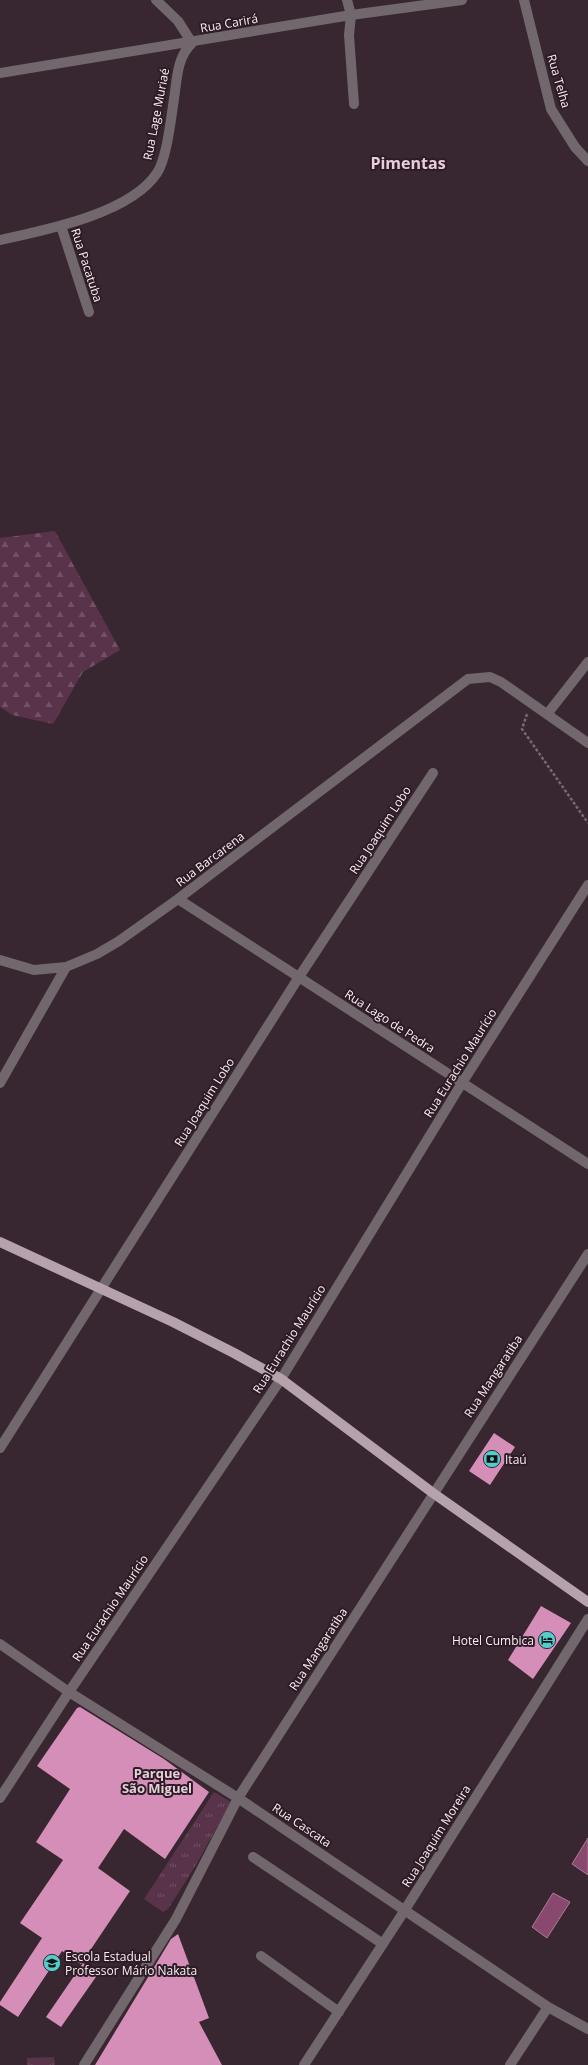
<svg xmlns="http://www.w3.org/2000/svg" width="588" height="2065" viewBox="0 0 588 2065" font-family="'Open Sans',sans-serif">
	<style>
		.grass { fill: url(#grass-tufts) }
		.forest { fill: url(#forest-firs) }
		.water { fill: #89496f; stroke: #ab7a97 }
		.building { fill: #d58eb7 }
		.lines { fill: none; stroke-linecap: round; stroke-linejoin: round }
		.path { stroke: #786871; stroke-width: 2.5; stroke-dasharray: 3 2; stroke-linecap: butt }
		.minor { stroke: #71676c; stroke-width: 10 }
		.major { stroke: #b5a2ac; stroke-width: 10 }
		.labels { text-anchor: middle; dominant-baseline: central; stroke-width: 4; stroke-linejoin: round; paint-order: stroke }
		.street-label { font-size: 12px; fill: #f9edf3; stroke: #2d1c26 }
		.poi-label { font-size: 12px; fill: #f9edf3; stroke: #2d1c26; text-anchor: start }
		.neighbourhood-label { font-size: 13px; font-weight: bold; fill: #e6cfdb; stroke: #2d1c26 }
		.district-label { font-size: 16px; font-weight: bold; fill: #e6cfdb; stroke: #2d1c26 }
	</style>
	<defs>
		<pattern id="grass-tufts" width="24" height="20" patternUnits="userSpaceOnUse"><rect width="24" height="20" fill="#59334a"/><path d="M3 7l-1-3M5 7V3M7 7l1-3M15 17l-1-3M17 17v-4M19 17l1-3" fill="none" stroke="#725165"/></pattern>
		<pattern id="forest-firs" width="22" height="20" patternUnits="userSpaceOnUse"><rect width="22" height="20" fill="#59334a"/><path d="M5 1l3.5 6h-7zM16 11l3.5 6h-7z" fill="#725165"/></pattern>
	</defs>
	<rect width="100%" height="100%" fill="#382630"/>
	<!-- grass -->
	<path class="grass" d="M214,1792L231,1802L196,1865L168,1909L163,1912L144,1899Z
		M54,2057L55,2065H27V2058Z"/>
	<!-- forest -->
	<path class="forest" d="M55,531L120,650L83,672L53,724L12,715L0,707V538Z"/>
	<!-- water -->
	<path class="water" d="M588,1838V1875L572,1864Z
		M553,1893L570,1902L547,1938L532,1927Z"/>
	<!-- building -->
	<path class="building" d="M494,1433L515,1447L490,1485L469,1471Z
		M541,1606L571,1623L533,1679L508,1660Z
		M80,1707L164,1759L209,1792L165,1859L124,1829L98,1868L130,1891L81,1964L62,1951L18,2017L0,2005V2002L42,1938L20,1923L63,1860L36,1842L70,1789L37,1766L77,1708Z
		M178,1934L209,2018L199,2022L222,2065H95L171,1939Z
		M83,1963L98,1974L61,2027L46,2017Z"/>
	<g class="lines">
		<!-- path -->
		<path class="path" d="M527,714L522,729L588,823"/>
		<!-- minor -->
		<path class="minor" d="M156,0L178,21L192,43
			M347,0L351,15L349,35L354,104
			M524,0L551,109L575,147L588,161
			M0,73L351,15L462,0
			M61,226L89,312
			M0,240C45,230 130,214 157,173C167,158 171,118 174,99C177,79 177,57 192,43
			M548,713L588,662
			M178,899L588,1164
			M0,960L34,970L66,967L97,954L119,941L178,899L468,679L490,677L501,682L588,743
			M0,1083L66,967
			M0,1448L299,977L433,773
			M0,1644L69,1692L238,1798L548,2007L588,2029
			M0,1798L69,1692L281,1379L462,1083L588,885
			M253,1857L383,1944
			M261,1956L339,2012
			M84,2065L176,1919L238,1798L588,1254
			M304,2065L401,1916L588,1619
			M510,2065L548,2007"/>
		<!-- major -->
		<path class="major" d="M0,1242L173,1322L234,1353L281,1379L433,1493L588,1602"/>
	</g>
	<!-- icons -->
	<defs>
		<symbol id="bank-disc" viewBox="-11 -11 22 22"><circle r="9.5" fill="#52cdcc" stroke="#2d1c26"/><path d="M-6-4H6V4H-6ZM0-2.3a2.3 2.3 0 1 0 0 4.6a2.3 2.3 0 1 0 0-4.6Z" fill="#111"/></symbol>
		<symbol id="hotel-disc" viewBox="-11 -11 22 22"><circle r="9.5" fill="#52cdcc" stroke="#2d1c26"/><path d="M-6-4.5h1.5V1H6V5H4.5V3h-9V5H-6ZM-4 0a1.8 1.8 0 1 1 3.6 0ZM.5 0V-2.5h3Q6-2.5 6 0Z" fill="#111"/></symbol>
		<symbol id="school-disc" viewBox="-11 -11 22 22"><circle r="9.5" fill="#52cdcc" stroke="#2d1c26"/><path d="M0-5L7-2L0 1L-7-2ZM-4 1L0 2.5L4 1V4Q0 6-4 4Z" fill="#111"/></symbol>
	</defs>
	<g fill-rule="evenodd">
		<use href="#bank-disc" x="482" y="1449" width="20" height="20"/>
		<use href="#hotel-disc" x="537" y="1630" width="20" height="20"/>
		<use href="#school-disc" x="42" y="1953" width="20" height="20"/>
	</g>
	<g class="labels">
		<!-- street labels -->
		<g class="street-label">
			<text transform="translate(229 23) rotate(-10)">Rua Carirá</text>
			<text transform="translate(559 81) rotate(74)">Rua Telha</text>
			<text transform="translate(156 114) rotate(-79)">Rua Lage Muriaé</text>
			<text transform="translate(87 265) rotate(72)">Rua Pacatuba</text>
			<text transform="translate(380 830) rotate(-57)">Rua Joaquim Lobo</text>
			<text transform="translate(210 859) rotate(-37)">Rua Barcarena</text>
			<text transform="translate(390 1021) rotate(33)">Rua Lago de Pedra</text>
			<text transform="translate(460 1063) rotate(-58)">Rua Eurachio Maurício</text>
			<text transform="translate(204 1102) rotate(-58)">Rua Joaquim Lobo</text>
			<text transform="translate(289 1339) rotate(-58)">Rua Eurachio Maurício</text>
			<text transform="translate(493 1376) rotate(-57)">Rua Mangaratiba</text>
			<text transform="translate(110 1608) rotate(-56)">Rua Eurachio Maurício</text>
			<text transform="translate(318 1649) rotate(-57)">Rua Mangaratiba</text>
			<text transform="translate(302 1825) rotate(34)">Rua Cascata</text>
			<text transform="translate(436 1836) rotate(-58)">Rua Joaquim Moreira</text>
		</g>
		<!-- poi labels -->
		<g class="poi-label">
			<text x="505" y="1459">Itaú</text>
			<text x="534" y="1640" text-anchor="end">Hotel Cumbica</text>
			<text x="65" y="1956">Escola Estadual<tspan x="65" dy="14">Professor Mário Nakata</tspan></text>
		</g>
		<!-- neighbourhood labels -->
		<g class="neighbourhood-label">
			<text x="157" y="1773">Parque<tspan x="157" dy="15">São Miguel</tspan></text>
		</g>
		<!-- district labels -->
		<g class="district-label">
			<text x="408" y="163">Pimentas</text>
		</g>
	</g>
</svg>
